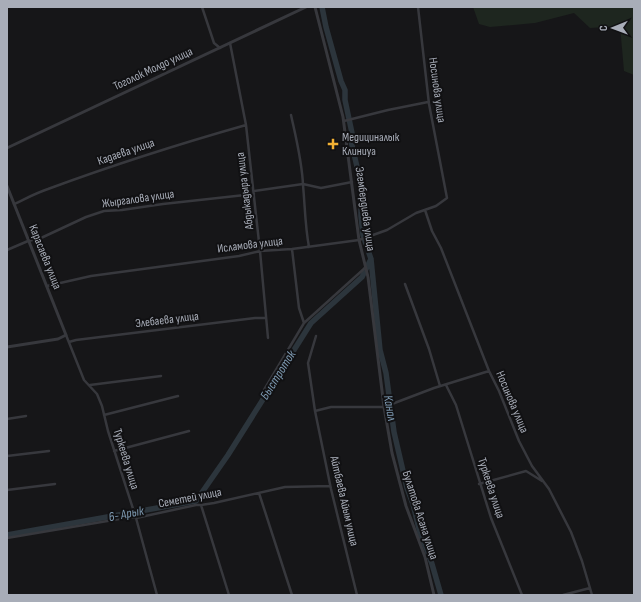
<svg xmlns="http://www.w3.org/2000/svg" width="641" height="602" viewBox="0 0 641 602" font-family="'Sofia Sans Condensed',sans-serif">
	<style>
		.green { fill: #1e261f }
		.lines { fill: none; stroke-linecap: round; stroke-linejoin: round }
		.river { stroke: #2c353c; stroke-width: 5.5 }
		.minor { stroke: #37383d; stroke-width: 2.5 }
		.tertiary { stroke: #37383d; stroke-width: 3 }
		.poi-dot { fill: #f2b134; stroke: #111113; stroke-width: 1.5 }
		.labels { text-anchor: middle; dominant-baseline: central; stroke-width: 4; stroke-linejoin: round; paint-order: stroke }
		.street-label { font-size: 12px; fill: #a8adb8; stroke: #111113 }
		.poi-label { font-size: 12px; fill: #a8adb8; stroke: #111113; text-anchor: start }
		.water-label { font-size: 13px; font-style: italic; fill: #7f9bb3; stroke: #111113 }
	</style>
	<rect width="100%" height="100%" fill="#161618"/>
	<!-- green -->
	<path class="green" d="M473,7H634V75L624,71L620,26L590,28L574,13L535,23L490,27L479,24Z"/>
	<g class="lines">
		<!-- river -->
		<path class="river" d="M322,7L326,27L341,81L345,90V100L352,133L351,141L361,184V216L363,235L371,259L380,350L386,373L394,432L407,488L413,504L421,537L427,550L432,564L441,595
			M7,535L196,501L228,455L311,323L362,277L371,259"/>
		<!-- minor -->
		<path class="minor" d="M202,7L214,43L220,48
			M230,43L246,125L260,251L268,338
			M291,115C296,138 302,161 303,185C305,206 305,226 309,247
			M344,121L388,110L428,102
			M254,191L303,184L321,188L352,182
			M14,204C25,199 36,193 48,189C113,165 179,144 246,125
			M425,210L432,231L441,248L489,371L499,391L519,441L532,466L549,489L571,532L582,561L592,595
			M292,249L299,308L304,323
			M7,250L28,241L41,238L86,217L104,211L122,210L163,204L254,194
			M405,284L429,349L440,386
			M47,286L91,276L239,256L260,251L292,249L359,240L387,230L416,213L436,206L447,198L429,104L418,7
			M66,335L84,380L97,394L102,406L108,431L136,518L157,595
			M316,336L308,363L315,411L331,489L357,595
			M69,342L76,340L255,318H266
			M90,385L161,376
			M446,385L456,405L491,518L522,595
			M261,395L304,323L366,267
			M315,411L331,407H384L434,388L489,371
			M104,415L178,396
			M7,419L26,416
			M114,451L189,431
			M7,456L49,451
			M479,484L526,471L542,481
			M7,490L55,484
			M259,493L292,595
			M201,505L229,595
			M7,538L131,517L136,518L196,505H201L214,503L285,487L330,486
			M563,595L590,588"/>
		<!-- tertiary -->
		<path class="tertiary" d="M315,7L343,117L359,240L368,277L384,407L392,453L406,506L425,557L434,595
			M7,148L306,7
			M7,186L66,335L58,339L7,347"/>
	</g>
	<!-- markers -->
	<path class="poi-dot" d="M331 138h4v4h4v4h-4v4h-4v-4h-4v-4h4z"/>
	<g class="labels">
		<!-- street labels -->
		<g class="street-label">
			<text transform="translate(153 69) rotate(-25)">Тоголок Молдо улица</text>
			<text transform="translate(437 90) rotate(82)">Носинова улица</text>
			<text transform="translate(126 152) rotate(-19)">Кадаева улица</text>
			<text transform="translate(245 191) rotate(-97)">Абдыкадыра улица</text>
			<text transform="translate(138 199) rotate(-8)">Жыргалова улица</text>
			<text transform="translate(365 209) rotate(82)">Эгембердиева улица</text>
			<text transform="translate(250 245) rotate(-7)">Исламова улица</text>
			<text transform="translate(45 257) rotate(68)">Карасаева улица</text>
			<text transform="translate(167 320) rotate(-7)">Элебаева улица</text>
			<text transform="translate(512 402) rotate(67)">Носинова улица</text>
			<text transform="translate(126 459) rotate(73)">Туркеева улица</text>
			<text transform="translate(491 488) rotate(72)">Туркеева улица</text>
			<text transform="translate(190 498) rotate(-11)">Семетей улица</text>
			<text transform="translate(344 501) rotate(77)">Айтбаева Айым улица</text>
			<text transform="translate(420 515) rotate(72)">Булатова Асана улица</text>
		</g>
		<!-- poi labels -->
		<g class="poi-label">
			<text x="342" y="137">Медициналык<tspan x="342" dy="14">Клиниуа</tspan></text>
		</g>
		<!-- water labels -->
		<g class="water-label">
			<text transform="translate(278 375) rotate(-58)">Быстроток</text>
			<text transform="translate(390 408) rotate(80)">Канал</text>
			<text transform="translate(126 514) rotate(-11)">6- Арык</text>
		</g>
	</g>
	<!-- border -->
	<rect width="641" height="602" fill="none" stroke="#a8adb8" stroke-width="16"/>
	<!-- north arrow -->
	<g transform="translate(613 28) rotate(269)" stroke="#111113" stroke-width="3" paint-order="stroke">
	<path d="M0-3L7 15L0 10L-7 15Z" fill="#a8adb8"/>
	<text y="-6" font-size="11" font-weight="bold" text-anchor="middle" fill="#a8adb8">С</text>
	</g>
</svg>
